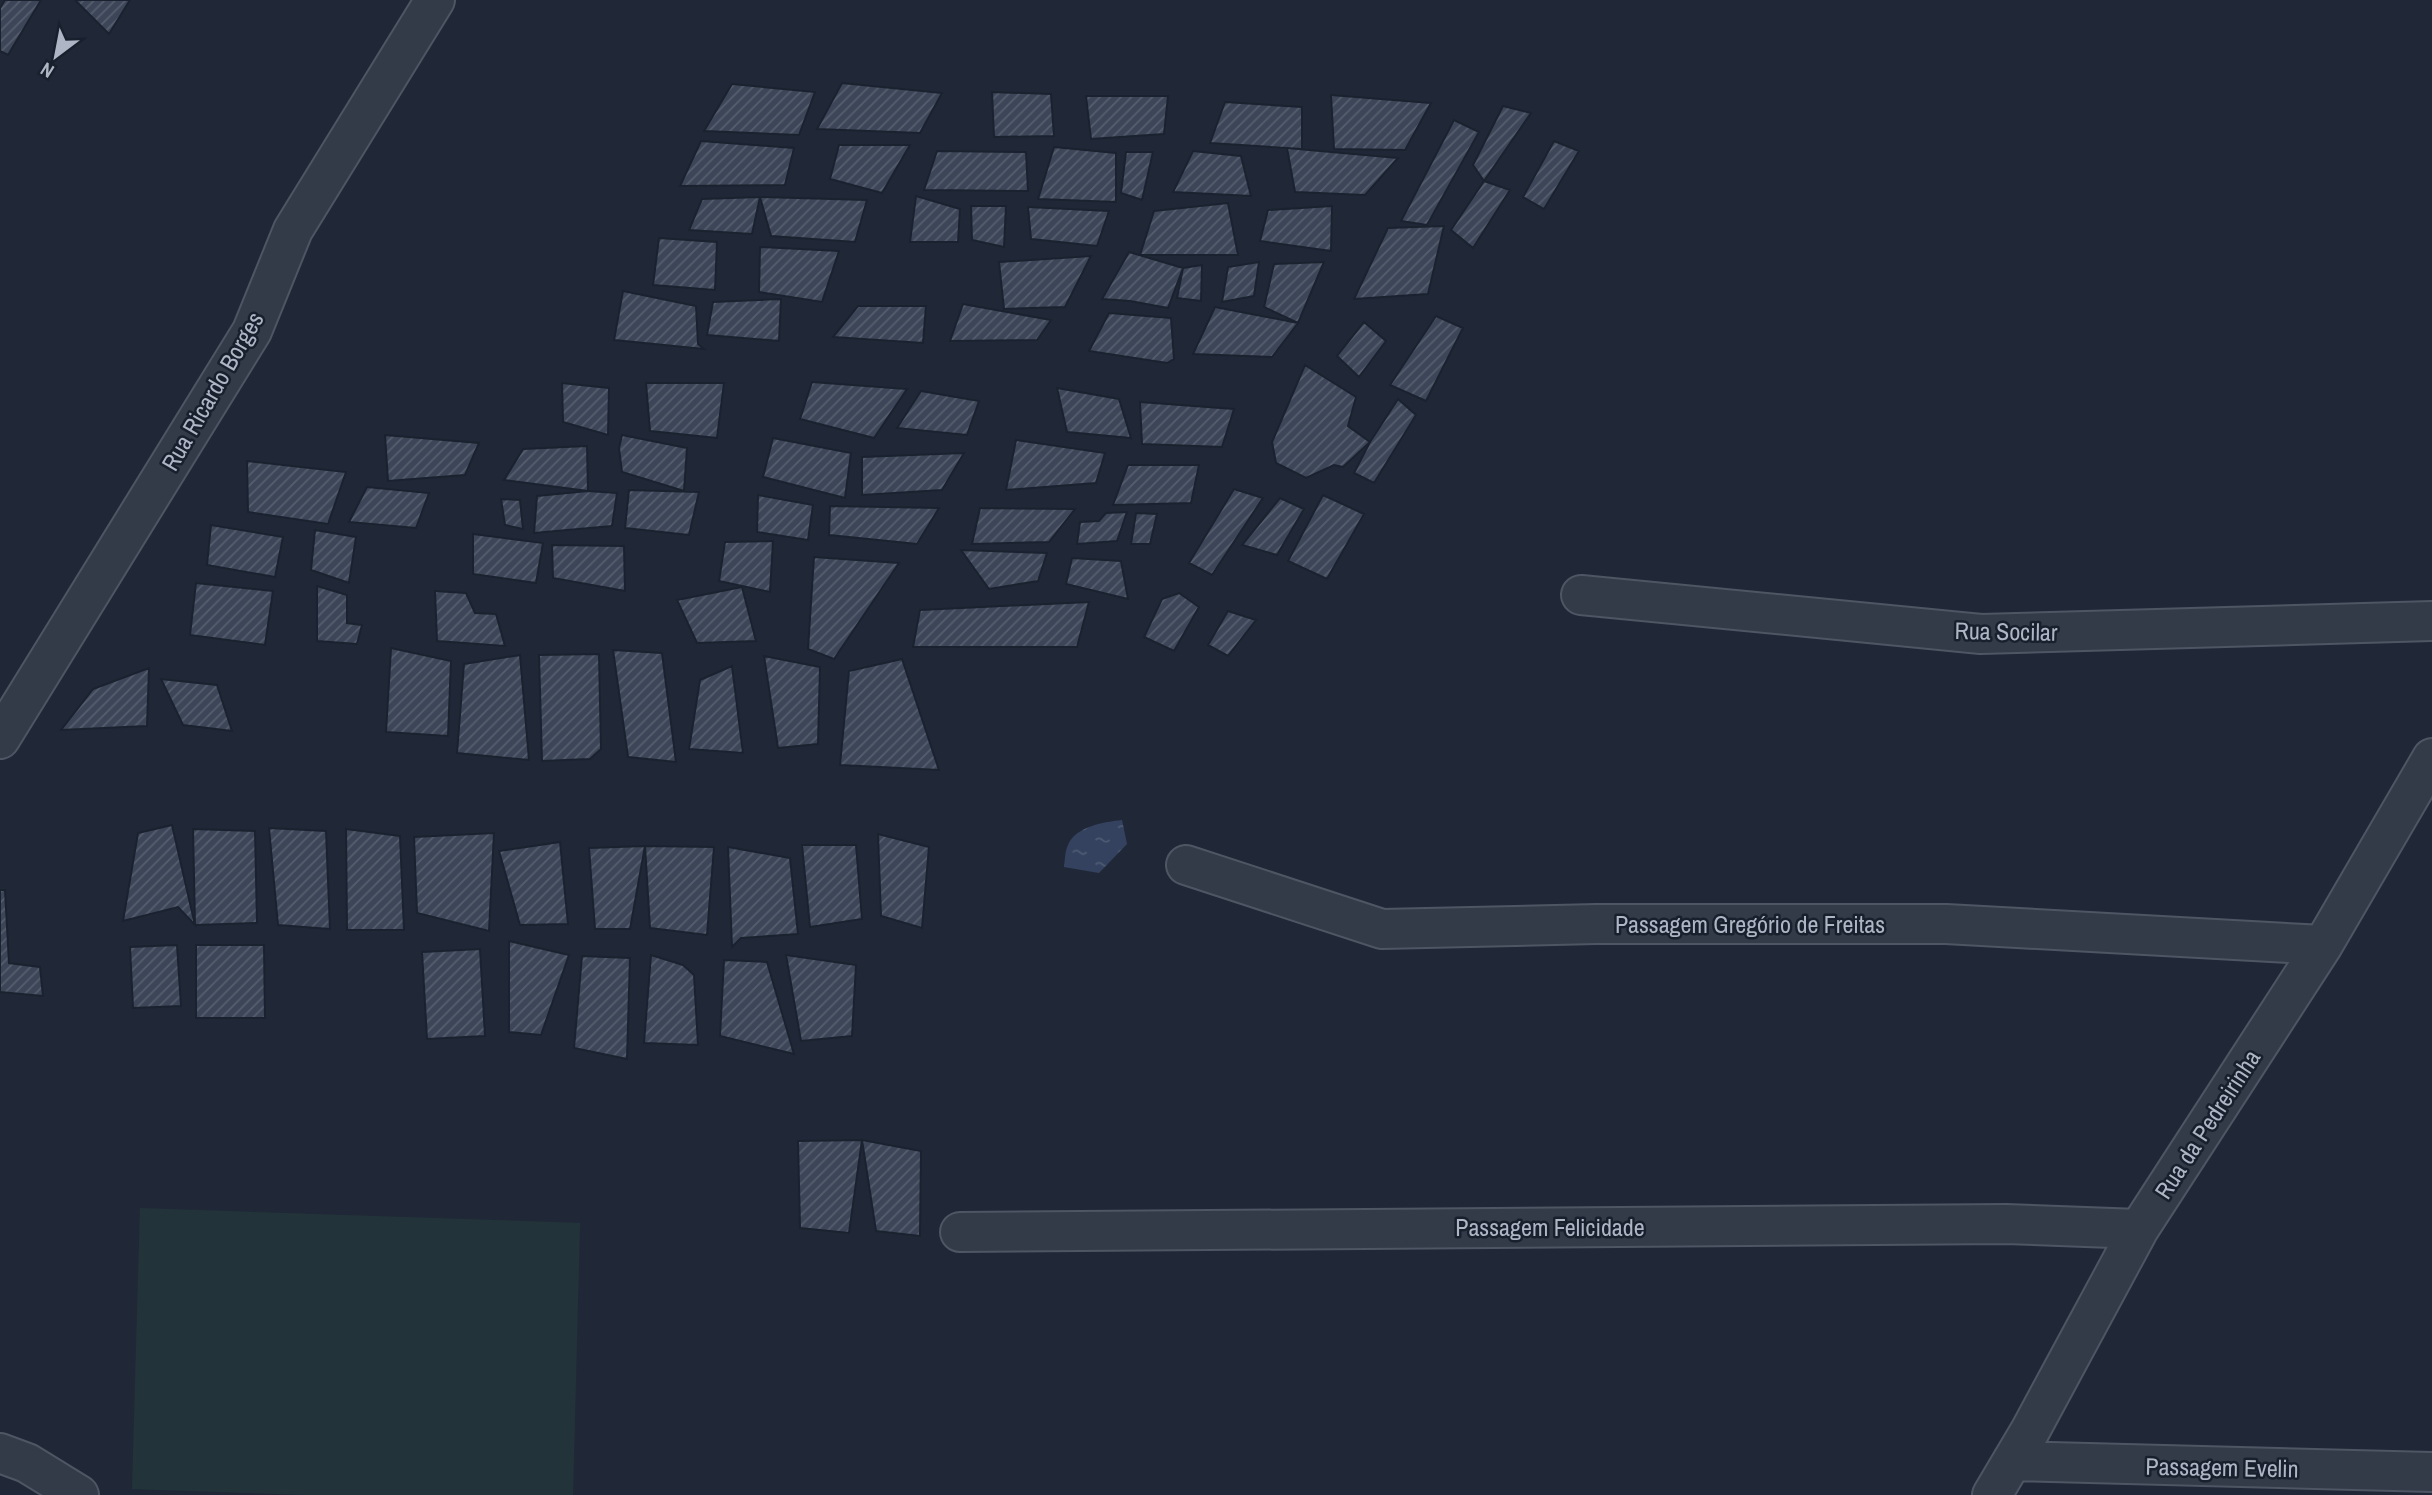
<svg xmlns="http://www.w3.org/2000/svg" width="2432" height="1495" viewBox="0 0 2432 1495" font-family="'Archivo Narrow',sans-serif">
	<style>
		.pitch { fill: #223439 }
		.water { fill: url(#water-ripples) }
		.building { fill: url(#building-hatch); stroke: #1b222f; stroke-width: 2 }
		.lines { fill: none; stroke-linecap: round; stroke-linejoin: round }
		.minor-casing { stroke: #4e5563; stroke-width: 42 }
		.minor { stroke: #343b48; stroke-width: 38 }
		.labels { text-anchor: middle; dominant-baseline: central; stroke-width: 5; stroke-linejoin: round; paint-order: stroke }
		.street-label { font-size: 24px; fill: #aeb5c5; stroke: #19202d }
	</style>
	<defs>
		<pattern id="water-ripples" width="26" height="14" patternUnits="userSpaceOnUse" patternTransform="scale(1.75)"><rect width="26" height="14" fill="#34425f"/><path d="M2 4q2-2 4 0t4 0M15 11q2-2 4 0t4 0" fill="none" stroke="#4f5b74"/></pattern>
		<pattern id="building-hatch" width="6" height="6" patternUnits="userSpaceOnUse" patternTransform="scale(1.75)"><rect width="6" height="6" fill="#3c4658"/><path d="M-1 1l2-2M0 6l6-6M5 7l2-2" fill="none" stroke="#565e6e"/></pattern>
	</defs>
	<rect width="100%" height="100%" fill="#202838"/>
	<!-- pitch -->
	<path class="pitch" d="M140,1208L580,1223L573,1495H304L132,1489Z"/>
	<!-- water -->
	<path class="water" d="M1122,820L1127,844L1099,873L1064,867C1065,860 1065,851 1068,845C1076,826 1105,822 1122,820Z"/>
	<!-- building -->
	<path class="building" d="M5,0H41L8,55L0,51V8Z
		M75,0H130L109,34Z
		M842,83L942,93L920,133L817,129Z
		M732,84L815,92L799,135L704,131Z
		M992,92L1051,94L1054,136L994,137Z
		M1331,95L1431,103L1405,150L1334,149Z
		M1086,96H1168L1164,134L1091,139Z
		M1225,102L1302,107V149L1210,143Z
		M1503,106L1531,113L1484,181L1473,165Z
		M1454,120L1479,132L1427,225L1401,221Z
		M701,141L794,148L785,185L680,186Z
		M1554,141L1579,151L1544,209L1523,197Z
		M839,145H910L882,193L830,179Z
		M1054,147L1116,153V202L1038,199Z
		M1287,148L1398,158L1365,195L1295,192Z
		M937,151L1026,152L1028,191L924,190Z
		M1193,151L1241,156L1251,196L1173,192Z
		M1126,152H1153L1142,200L1121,193Z
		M1484,181L1510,190L1473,248L1451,230Z
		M916,196L960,209L958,242H910Z
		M760,197L867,200L855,242L771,236Z
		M760,197L752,234L689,230L702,199Z
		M1228,203L1238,255H1140L1154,211Z
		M971,206H1006L1004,247L972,240Z
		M1332,206L1331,251L1260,241L1268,210Z
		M1028,207L1109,211L1097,246L1031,239Z
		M1444,226L1428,294L1354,299L1388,228Z
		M659,238L717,242L715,290L653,285Z
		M760,247L839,251L822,302L759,292Z
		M1129,252L1183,268L1168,308L1130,301L1102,299Z
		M1091,256L1065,307L1004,309L999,262Z
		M1259,262L1254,296L1222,302L1228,267Z
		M1324,262L1298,323L1264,307L1274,264Z
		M1202,265L1201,301L1177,298L1183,268Z
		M623,291L696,306L698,344L704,349L614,340Z
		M781,299L779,341L707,335L713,302Z
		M963,304L1051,320L1037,340L950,341Z
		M858,306H926L923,343L833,337Z
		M1215,307L1298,323L1272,357L1193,354Z
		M1109,313L1171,318L1174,359L1167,363L1089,351Z
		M1436,316L1463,328L1426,401L1390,385Z
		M1364,322L1386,341L1359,377L1337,356Z
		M1305,365L1356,397L1348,426L1370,442L1343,467L1334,465L1306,478L1276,463L1272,442Z
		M812,382L907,389L874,438L800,419Z
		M562,383L609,388L608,435L563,422Z
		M646,383H724L717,438L650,431Z
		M1057,388L1119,399L1131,438L1067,432Z
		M921,391L979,401L967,435L897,428Z
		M1398,399L1416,415L1374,483L1354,473L1370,442Z
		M1140,402L1234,409L1222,447L1142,444Z
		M385,435L479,443L465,475L388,481Z
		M622,435L687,448L684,491L622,472L619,448Z
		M773,438L851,453L845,498L763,477Z
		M1016,440L1105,453L1096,483L1006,490Z
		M587,446L588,491L504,480L523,449Z
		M964,453L942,490L862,495V457Z
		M247,461L346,472L328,524L248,512Z
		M1128,465H1199L1191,503L1113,505Z
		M367,487L429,493L416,528L349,522Z
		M1234,489L1263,498L1212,575L1189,563Z
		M629,490L699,492L689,535L625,528Z
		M588,491L617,493L612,526L534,533L537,496Z
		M758,495L813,505L808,540L757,532Z
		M1323,495L1364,514L1327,579L1288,561Z
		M1280,498L1304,509L1277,555L1242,545Z
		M501,499L520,500L523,529L505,525Z
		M830,506L939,508L917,544L829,535Z
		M980,508L1075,509L1049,542L972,544Z
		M1127,512L1117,541L1077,544L1080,522L1099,521L1106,513Z
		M1136,513L1157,514L1150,544H1131Z
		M211,525L283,537L275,577L207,565Z
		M315,530L356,537L349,583L311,570Z
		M473,534L543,543L536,583L473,574Z
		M773,541L770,592L719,581L725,542Z
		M552,545L624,546L625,591L553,578Z
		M961,550L1047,553L1038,581L989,589Z
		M814,557L899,563L834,659L808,649Z
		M1072,558L1121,561L1128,599L1066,584Z
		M196,583L273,591L265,645L190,635Z
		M317,586L347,595V623L362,625L357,644L317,641Z
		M742,587L756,641L697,643L677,600Z
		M435,591L466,593L475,613L496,614L505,646L437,641Z
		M1179,593L1199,607L1174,651L1144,637L1162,599Z
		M1089,602L1077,647H913L920,610Z
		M1228,611L1256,620L1228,656L1208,645Z
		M391,648L451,661L448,736L386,732Z
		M613,650L662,653L676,762L628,757Z
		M599,654L601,749L590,759L542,761L539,655Z
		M520,655L529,760L457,753L464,664Z
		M764,656L820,667L818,744L778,748Z
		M902,659L939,770L840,765L849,671Z
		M732,666L743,753L689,749L700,680Z
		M149,668L147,726L61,730L93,689Z
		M161,679L217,685L232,731L183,725Z
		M172,825L195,925L178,907L123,921L138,833Z
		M269,828L326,831L330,929L278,925Z
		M193,829L255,831L257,923L195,925Z
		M346,829L400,836L404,930H347Z
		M494,833L489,931L417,913L414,837Z
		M878,834L929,847L922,928L881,916Z
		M560,842L568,924L520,925L499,851Z
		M802,845H856L862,919L810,927Z
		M645,846L714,847L707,935L650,928Z
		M645,846L630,929H595L589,848Z
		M728,847L790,858L798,934L741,938L732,947Z
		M0,890H5L9,963L40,967L43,996L0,992Z
		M509,941L569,955L541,1035L509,1032Z
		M177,945L181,1006L133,1008L130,947Z
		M196,945H264L265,1018H196Z
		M480,949L485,1036L427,1039L422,952Z
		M651,955L683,965L694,975L698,1045L644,1043Z
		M786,955L856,965L852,1036L801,1041Z
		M582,956L630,958L627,1059L574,1048Z
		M724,960L767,962L794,1054L720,1036Z
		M862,1140L849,1233L800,1228L798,1141Z
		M862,1140L921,1151L920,1236L876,1231Z"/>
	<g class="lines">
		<defs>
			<path id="minor" d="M1581,595L1981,634L2432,621
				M0,739L252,331L293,230L435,0
				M1186,865L1382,929L1596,924H1946L2323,945
				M960,1232L2006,1224L2139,1229
				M0,1453L27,1463L79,1495
				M2012,1461L2432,1472
				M1992,1495L2030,1431L2139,1229L2323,945L2432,758"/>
		</defs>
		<!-- minor casing -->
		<use href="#minor" class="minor-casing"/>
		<!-- minor -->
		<use href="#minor" class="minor"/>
	</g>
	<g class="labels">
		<!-- street labels -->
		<g class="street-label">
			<text transform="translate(212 391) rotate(-60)">Rua Ricardo Borges</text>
			<text transform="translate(2006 631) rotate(1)">Rua Socilar</text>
			<text x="1750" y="924">Passagem Gregório de Freitas</text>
			<text transform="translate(2207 1124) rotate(-57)">Rua da Pedreirinha</text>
			<text x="1550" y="1227">Passagem Felicidade</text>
			<text transform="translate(2222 1467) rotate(1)">Passagem Evelin</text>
		</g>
	</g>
	<!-- north arrow -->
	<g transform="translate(56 56) rotate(212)" stroke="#19202d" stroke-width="5" paint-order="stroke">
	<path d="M0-5L12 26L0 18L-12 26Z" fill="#aeb5c5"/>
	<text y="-10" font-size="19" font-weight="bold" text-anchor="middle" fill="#aeb5c5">N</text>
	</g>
</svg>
